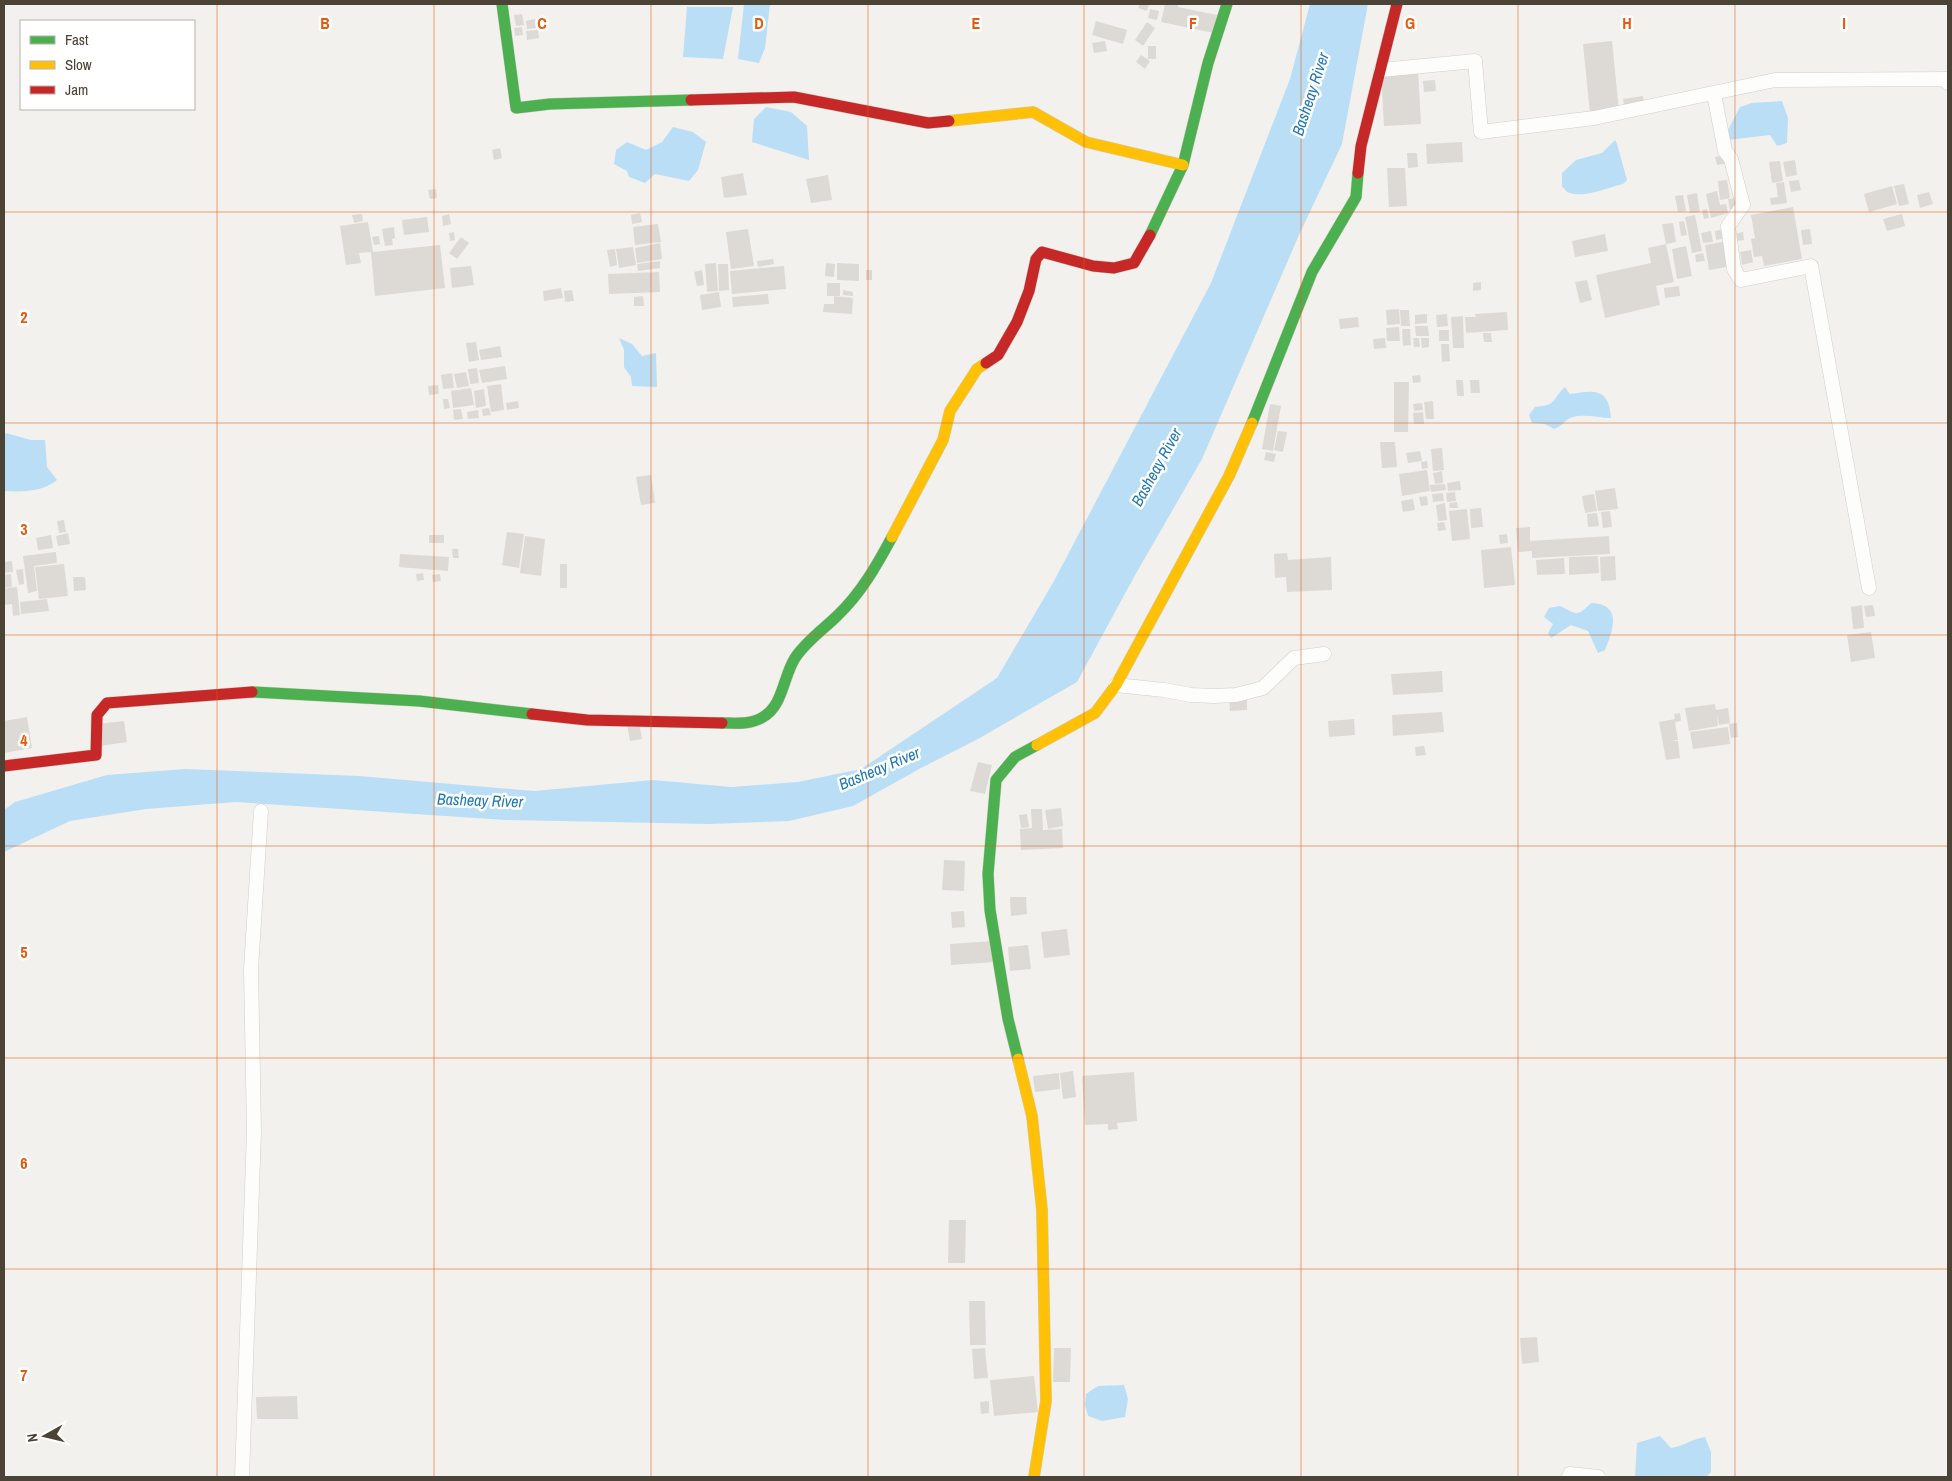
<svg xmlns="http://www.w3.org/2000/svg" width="1952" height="1481" viewBox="0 0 1952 1481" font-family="'Archivo Narrow',sans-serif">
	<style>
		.water { fill: #badef5 }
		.building { fill: #dddad5 }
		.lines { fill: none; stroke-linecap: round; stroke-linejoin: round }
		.street-casing { stroke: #d1cfca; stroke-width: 15 }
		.fast-casing { stroke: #d3cec3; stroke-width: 12 }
		.slow-casing { stroke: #d3cec3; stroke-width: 12 }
		.jam-casing { stroke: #d3cec3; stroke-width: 12 }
		.street { stroke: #fdfdfc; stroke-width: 14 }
		.fast { stroke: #4caf50; stroke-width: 11 }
		.slow { stroke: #ffc107; stroke-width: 11 }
		.jam { stroke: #c62828; stroke-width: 11 }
		.grid { fill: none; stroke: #e8590c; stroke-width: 1; stroke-opacity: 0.55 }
		.labels { text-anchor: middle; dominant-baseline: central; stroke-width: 5; stroke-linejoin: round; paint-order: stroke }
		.water-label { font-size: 16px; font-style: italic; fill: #2178b3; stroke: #fff }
		.grid-label { font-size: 16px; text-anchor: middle; font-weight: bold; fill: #e8590c; stroke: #fff; stroke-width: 5; stroke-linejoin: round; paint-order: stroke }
	</style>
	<rect width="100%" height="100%" fill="#f3f1ed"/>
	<!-- water -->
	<path class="water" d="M744,4H770L765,48L759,63L738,59Z
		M1310,4H1368L1342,144L1299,235L1202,459L1134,577L1077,682L978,739L921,768L853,806L789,821L709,824L505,820L236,802L146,809L70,821L4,852V810L15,802L107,775L185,769L359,776L534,791L653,780L731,787L798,782L861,769L997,678L1054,581L1211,283L1290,79Z
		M687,7H733L723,59L683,57Z
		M1782,101L1788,118L1787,143L1777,146L1770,135L1728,140V130L1740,107L1752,103Z
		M766,107L791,112L807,126L809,160L752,142L754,119Z
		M673,127L693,132L706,142L698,170L689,181L655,174L645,183L629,177L627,171L614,164L616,150L627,142L646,150L662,142Z
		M1615,140L1617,144L1627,180L1623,184C1605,188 1585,199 1567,192L1562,186V173L1576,160L1602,153Z
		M619,338L632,344L642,356L656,353L657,387L632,386L631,377L624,367V350Z
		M1565,387L1570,394C1595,390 1609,388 1611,418C1598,418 1582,413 1570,418C1564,421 1563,426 1554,429L1545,424L1532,423L1529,415L1535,407C1558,405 1551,400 1565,387Z
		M6,433L31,440H45L47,467L57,480C43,492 21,492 4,491V436Z
		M1591,603C1623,604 1613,630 1605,650L1598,653L1588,631L1571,625L1551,638L1548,633L1553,624L1544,617L1549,608L1560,606C1577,614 1576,618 1591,603Z
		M1124,1385L1128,1399L1125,1417L1102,1421L1088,1416L1085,1405L1086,1394L1098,1386Z
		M1660,1436L1671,1448C1684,1446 1692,1439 1705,1437L1711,1452V1472L1706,1477H1635L1637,1443Z"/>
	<!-- building -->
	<path class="building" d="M1140,4H1149L1147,11L1138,8Z
		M1165,4H1178V7L1217,15L1214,33L1161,22Z
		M1150,9L1159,11L1157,20L1148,18Z
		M522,14L524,25L516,26L514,15Z
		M535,19L536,28L527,29L526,21Z
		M1096,21L1127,30L1123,44L1092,35Z
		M1147,22L1155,28L1143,46L1135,40Z
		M522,27L523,35L515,36L514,28Z
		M538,30L539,38L527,40L526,31Z
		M1105,41L1107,51L1094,53L1092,43Z
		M1612,41L1619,111L1590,114L1583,44Z
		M1148,46H1156V59H1148Z
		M1141,55L1150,61L1145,69L1136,62Z
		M1418,70L1421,124L1384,126L1381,72Z
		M1435,80L1436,91L1424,92L1423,81Z
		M1643,96L1645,106L1625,109L1623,99Z
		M1462,142L1463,162L1427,164L1426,144Z
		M500,148L502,158L494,160L492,150Z
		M1407,153H1417L1418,167L1408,168Z
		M1727,155L1728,163L1717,165L1715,157Z
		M1795,160L1797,175L1786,177L1783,162Z
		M1780,161L1783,181L1772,183L1769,162Z
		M1387,168H1405L1407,206L1389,207Z
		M743,173L747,195L724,198L721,177Z
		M828,175L832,200L811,203L806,179Z
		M1727,180L1730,198L1720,200L1718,181Z
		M1799,180L1801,190L1791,192L1789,181Z
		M1784,182L1787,203L1771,205L1770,198L1778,197L1776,183Z
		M1904,184L1909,204L1899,206L1894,186Z
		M1892,186L1897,204L1869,212L1864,194Z
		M436,189L437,198L430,199L428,190Z
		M1717,191L1720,205L1726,204L1728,213L1711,218L1706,194Z
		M1929,192L1933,204L1920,208L1917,195Z
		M1697,193L1700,212L1690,213L1687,195Z
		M1683,195L1686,211L1678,212L1675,196Z
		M1737,198L1738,209L1730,210L1728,199Z
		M1793,207L1802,259L1764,266L1762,256L1754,257L1751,239L1755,238L1751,215Z
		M1707,209L1709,218L1704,219L1702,210Z
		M640,213L642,222L632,224L631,215Z
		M362,214L363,221L354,223L352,215Z
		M449,214L451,224L443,226L442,216Z
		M1902,214L1905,226L1887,231L1883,219Z
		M1695,215L1702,251L1692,253L1685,217Z
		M427,217L429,232L404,235L402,220Z
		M1684,221L1687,235L1681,236L1679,222Z
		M368,222L373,252L440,245L445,288L375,296L371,252L359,253L361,263L346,265L340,226Z
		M1673,223L1676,242L1666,244L1674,282L1656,286L1660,305L1605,318L1596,275L1651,263L1648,248L1666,244L1662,224Z
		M658,224L661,242L635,245L633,227Z
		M394,227L395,238L392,239L393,245L385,246L382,229Z
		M748,229L754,266L731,269L726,232Z
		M1724,229L1726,238L1716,240L1715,231Z
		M1810,229L1812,244L1803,245L1801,230Z
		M1711,231L1713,242L1703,243L1701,233Z
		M454,232L455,240L450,241L449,233Z
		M1743,232L1744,240L1736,241L1735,234Z
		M1605,234L1608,251L1575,257L1572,241Z
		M379,236L380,244L374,245L372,237Z
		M461,237L469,243L457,259L449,253Z
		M1728,241L1733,266L1709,270L1705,245Z
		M660,243L662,259L637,263L635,248Z
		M1686,246L1692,276L1677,279L1672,249Z
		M633,247L636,265L619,268L616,249Z
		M615,249L617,265L610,267L607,250Z
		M1751,250L1753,262L1742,265L1740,252Z
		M1703,253L1705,261L1696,262L1695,255Z
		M773,259L774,264L758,267L757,261Z
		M660,261V268L638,271L637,264Z
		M716,263L718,291L707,292L705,264Z
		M826,263L835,264L834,277L825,276Z
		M837,263L859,264V281L837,280Z
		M718,264H728L729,290L719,291Z
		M471,266L474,285L452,288L450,268Z
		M784,266L786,289L732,294L730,271Z
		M702,270L704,285L697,286L694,272Z
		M866,270H872V280H866Z
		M659,272L660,292L609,294L608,274Z
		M1587,280L1592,300L1580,303L1575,282Z
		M1481,282V290L1473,291V283Z
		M827,283H840V296H827Z
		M1679,286L1680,296L1665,298L1664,288Z
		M561,288L563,298L544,301L543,291Z
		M572,290L574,301L565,302L564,291Z
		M843,290L853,292V296L843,295Z
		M719,292L721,307L702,310L700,295Z
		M768,294L769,304L733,307L732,297Z
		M643,296L644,306H634V297Z
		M834,296L853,298L852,314L823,312L824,304H834Z
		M1399,309L1400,324L1387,325L1386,310Z
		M1400,310H1409L1410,326H1401Z
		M1507,312L1508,330L1466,333L1465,317H1476L1475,314Z
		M1427,314V323L1415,324V315Z
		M1447,314L1448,326L1437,327L1436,315Z
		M1463,316L1464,348H1453L1451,317Z
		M1358,317L1359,327L1340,329L1339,319Z
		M1415,326H1428L1429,336H1416Z
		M1399,327L1400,341H1387L1386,328Z
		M1402,329H1410L1411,345L1403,346Z
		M1439,330H1449V341H1439Z
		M1483,333H1491L1492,342H1484Z
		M1385,338L1386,348L1374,349L1373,339Z
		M1413,338H1419L1420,347H1414Z
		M1421,338H1429V347L1422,348Z
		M476,342L479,360L469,362L466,343Z
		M1441,344H1449L1450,361L1442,362Z
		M500,346L502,357L481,360L479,350Z
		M505,366L507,379L482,383L479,370Z
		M477,368L479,383L470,384L468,369Z
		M466,372L469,386L457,388L454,374Z
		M452,373L454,388L443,389L441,375Z
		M1420,375L1421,382L1413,383L1412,376Z
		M1456,380H1463L1464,396H1457Z
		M1470,380H1479L1480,393H1471Z
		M1394,382H1409L1408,432H1394Z
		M501,384L504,410L491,412L487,386Z
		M438,385L439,394L429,395L428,386Z
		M471,388L474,405L453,408L451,391Z
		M484,389L486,406L476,408L474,391Z
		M443,399H448L450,408L444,409Z
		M518,401L519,408L507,410L506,403Z
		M1433,401L1434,419H1426L1424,402Z
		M1422,403L1423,410L1414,411L1413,404Z
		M1270,404L1281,406L1273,451L1262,449Z
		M489,408L491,415L483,416L482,409Z
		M461,409L463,419L454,420L453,410Z
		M478,410L479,418L468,419L467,412Z
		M1423,412L1424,424H1414L1413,413Z
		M1278,431L1287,432L1283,452L1274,450Z
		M1380,442H1395L1397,467L1382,468Z
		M1442,448L1444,470L1433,471L1431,449Z
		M1420,451L1422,461L1408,463L1406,453Z
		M1266,452L1276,454L1274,462L1264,460Z
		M1427,461L1428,468L1422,469L1421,462Z
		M1427,470L1430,491L1402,496L1399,474Z
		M1442,471L1443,483L1435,484L1433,473Z
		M651,475L655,503L641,505L636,477Z
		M1460,481L1461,490L1448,491L1447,483Z
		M1445,484L1446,490L1431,492L1430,485Z
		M1615,488L1618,509L1598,511L1595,491Z
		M1455,492L1456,501L1447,502L1446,493Z
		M1443,493L1444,501L1433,502L1432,494Z
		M1594,494L1597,511L1585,513L1582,496Z
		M1427,496L1428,505L1421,506L1419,497Z
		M1413,499L1415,510L1403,512L1401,501Z
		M1457,502L1458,508H1450L1449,503Z
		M1445,503L1447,520L1438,521L1436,505Z
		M1481,508L1483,527L1471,528L1470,509Z
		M1467,509L1470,539L1452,541L1449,511Z
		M1610,511L1612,527L1603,528L1601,512Z
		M1597,513L1599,526L1588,527L1587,514Z
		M64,520L66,532L59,533L57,521Z
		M1444,522L1446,530L1438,531L1437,523Z
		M1530,527V541L1609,536L1610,554L1532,558V551L1518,552L1516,528Z
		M507,532L524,534L519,568L502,565Z
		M68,533L70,544L58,546L56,536Z
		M1507,534L1508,543L1500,544L1499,535Z
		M51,535L53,548L38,550L36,538Z
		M429,535H444V543H429Z
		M525,536L545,539L541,576L520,573Z
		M1511,547L1515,585L1484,588L1481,550Z
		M452,549H458L459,558H453Z
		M56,552L57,563L34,566L37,591L28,593L23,556Z
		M1287,553L1288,560L1331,557L1332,590L1287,592L1286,577L1275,578L1274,554Z
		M400,554L449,557L448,571L399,567Z
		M1598,556L1599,573L1569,575V557Z
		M1615,556L1616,580L1601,581L1600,557Z
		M1564,558L1565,574L1537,575L1536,560Z
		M12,561L13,572L5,573L4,562Z
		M64,564L68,596L39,599L35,567Z
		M560,564H567V588H560Z
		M23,569L24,584L19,585L16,570Z
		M423,573L424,580L417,581L416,574Z
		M11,574L12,587L4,588V575Z
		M440,574L441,581L433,582L432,575Z
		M73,577H85L86,590L74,591Z
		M15,587H17L20,615L13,616L12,604L4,605V589Z
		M47,599L49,611L21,614L20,602Z
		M1862,605L1864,628L1853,629L1851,607Z
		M1873,605L1875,616L1866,617L1864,606Z
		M1871,632L1875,658L1851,662L1847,635Z
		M1442,671L1443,692L1393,695L1391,674Z
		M1247,697V710L1230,711L1229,698Z
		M1715,704L1716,710L1728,708L1730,723L1719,725L1717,715L1718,726L1689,731L1685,708Z
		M1442,712L1444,732L1393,736L1392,715Z
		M1680,713L1681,721L1675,722L1678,740L1672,741H1678L1680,758L1666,760L1659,722L1675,719L1674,714Z
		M27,717L32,748L4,753V721Z
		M1354,719L1355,735L1329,737L1328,721Z
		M124,721L127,742L100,746L97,724Z
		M639,722L642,739L630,741L627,724Z
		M1737,723L1738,737L1731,738L1729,724Z
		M1728,727L1730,744L1693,749L1690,732Z
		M1424,746L1426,755L1416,756L1415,747Z
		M978,762L992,765L985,794L970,791Z
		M1061,808L1063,826L1048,829L1045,810Z
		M1031,809H1042L1043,830L1062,829L1063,848L1021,850L1020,829L1032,828Z
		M1027,814L1029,827L1021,828L1019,815Z
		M944,860L965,861L964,891L942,890Z
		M1010,897H1026L1027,914L1011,916Z
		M964,911L965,927L952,928L951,912Z
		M1067,929L1070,955L1044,958L1041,932Z
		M993,941L995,962L951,965L950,944Z
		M1028,945L1031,969L1010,971L1008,947Z
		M1073,1071L1076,1097L1063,1099L1060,1073Z
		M1134,1072L1137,1121L1117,1123L1118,1129L1108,1130V1124L1085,1125L1082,1076Z
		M1059,1073L1060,1089L1035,1092L1033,1076Z
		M949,1220H966L965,1263H948Z
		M969,1301H985L986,1345H970Z
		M1537,1337L1539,1362L1522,1364L1520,1338Z
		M985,1348L988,1378L974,1379L972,1349Z
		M1054,1348H1071L1070,1382H1053Z
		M1034,1376L1038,1412L994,1416L990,1380Z
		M297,1396L298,1419H257L256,1397Z
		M989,1401V1413L981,1414L980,1402Z"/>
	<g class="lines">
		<defs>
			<path id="street" d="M1381,70L1475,61L1481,132L1594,118L1775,80L1948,79V83
				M1714,94L1725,151L1731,159L1743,205L1728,226L1734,269L1741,280L1811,266L1869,588
				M1116,685L1164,690L1191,695L1214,696L1236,695L1263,688L1294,658L1324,654
				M242,1477L254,1131L251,969L261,811
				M1569,1477L1570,1474L1598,1477"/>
			<path id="fast" d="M502,4L516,108L550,104L691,100
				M1150,235L1183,165L1208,63L1227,4
				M1252,423L1312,272L1356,197L1358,173
				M252,692L419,701L532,714
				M722,723C735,723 751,725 763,717C783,706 783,677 795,658C806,641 824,629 838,615C861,593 877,565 892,537
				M1018,1059L1008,1019L990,910L988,874L996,780L1015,757L1037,745"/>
			<path id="slow" d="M949,121L1033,112L1086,142L1183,165
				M892,537L943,440L950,411L977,369L986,363
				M1037,745L1095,713L1116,685L1229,476L1252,423
				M1018,1059L1032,1116L1042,1210L1046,1401L1034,1477"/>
			<path id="jam" d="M691,100L794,97L928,123L949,121
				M1358,173L1361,146L1397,4
				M986,363L998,355L1017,322L1029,291L1036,259L1042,252L1093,266L1114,268L1134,263L1150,235
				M532,714L587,720L722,723
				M4,766L96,755L97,715L107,703L252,692"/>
		</defs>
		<!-- street casing -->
		<use href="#street" class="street-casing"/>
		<!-- fast casing -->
		<use href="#fast" class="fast-casing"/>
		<!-- slow casing -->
		<use href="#slow" class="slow-casing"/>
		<!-- jam casing -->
		<use href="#jam" class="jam-casing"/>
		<!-- street -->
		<use href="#street" class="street"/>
		<!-- fast -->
		<use href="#fast" class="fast"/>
		<!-- slow -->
		<use href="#slow" class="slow"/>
		<!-- jam -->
		<use href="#jam" class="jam"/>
	</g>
	<!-- grid -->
	<path class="grid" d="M217,4V1477M434,4V1477M651,4V1477M868,4V1477M1084,4V1477M1301,4V1477M1518,4V1477M1735,4V1477M4,212H1948M4,423H1948M4,635H1948M4,846H1948M4,1058H1948M4,1269H1948"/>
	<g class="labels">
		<!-- water labels -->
		<g class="water-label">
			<text transform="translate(1310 94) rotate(-72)">Basheay River</text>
			<text transform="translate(1156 467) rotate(-61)">Basheay River</text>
			<text transform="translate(879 768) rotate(-23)">Basheay River</text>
			<text transform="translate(480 800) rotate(2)">Basheay River</text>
		</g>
	</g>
	<g class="grid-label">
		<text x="325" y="29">B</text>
		<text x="542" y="29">C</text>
		<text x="759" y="29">D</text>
		<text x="976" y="29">E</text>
		<text x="1193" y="29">F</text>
		<text x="1410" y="29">G</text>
		<text x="1627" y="29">H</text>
		<text x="1844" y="29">I</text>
		<text x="24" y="323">2</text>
		<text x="24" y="535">3</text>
		<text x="24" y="746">4</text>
		<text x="24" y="958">5</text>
		<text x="24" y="1169">6</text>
		<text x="24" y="1381">7</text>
	</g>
	<!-- border -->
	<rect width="1952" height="1481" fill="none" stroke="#4c4337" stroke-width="10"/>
	<!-- legend -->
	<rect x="20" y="20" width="175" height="90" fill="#ffffff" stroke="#b7b4af"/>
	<rect x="30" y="36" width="25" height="8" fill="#4caf50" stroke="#b7b4af"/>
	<text x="65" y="45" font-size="15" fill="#4c4337">Fast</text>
	<rect x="30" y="61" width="25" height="8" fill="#ffc107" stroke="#b7b4af"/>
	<text x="65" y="70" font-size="15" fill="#4c4337">Slow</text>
	<rect x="30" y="86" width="25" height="8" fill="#c62828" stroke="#b7b4af"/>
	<text x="65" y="95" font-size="15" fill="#4c4337">Jam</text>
	<!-- north arrow -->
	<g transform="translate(45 1436) rotate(262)" stroke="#ffffff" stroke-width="4" paint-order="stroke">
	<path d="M0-4L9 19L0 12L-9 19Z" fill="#4c4337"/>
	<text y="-8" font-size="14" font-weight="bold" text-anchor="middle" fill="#4c4337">N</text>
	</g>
</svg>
